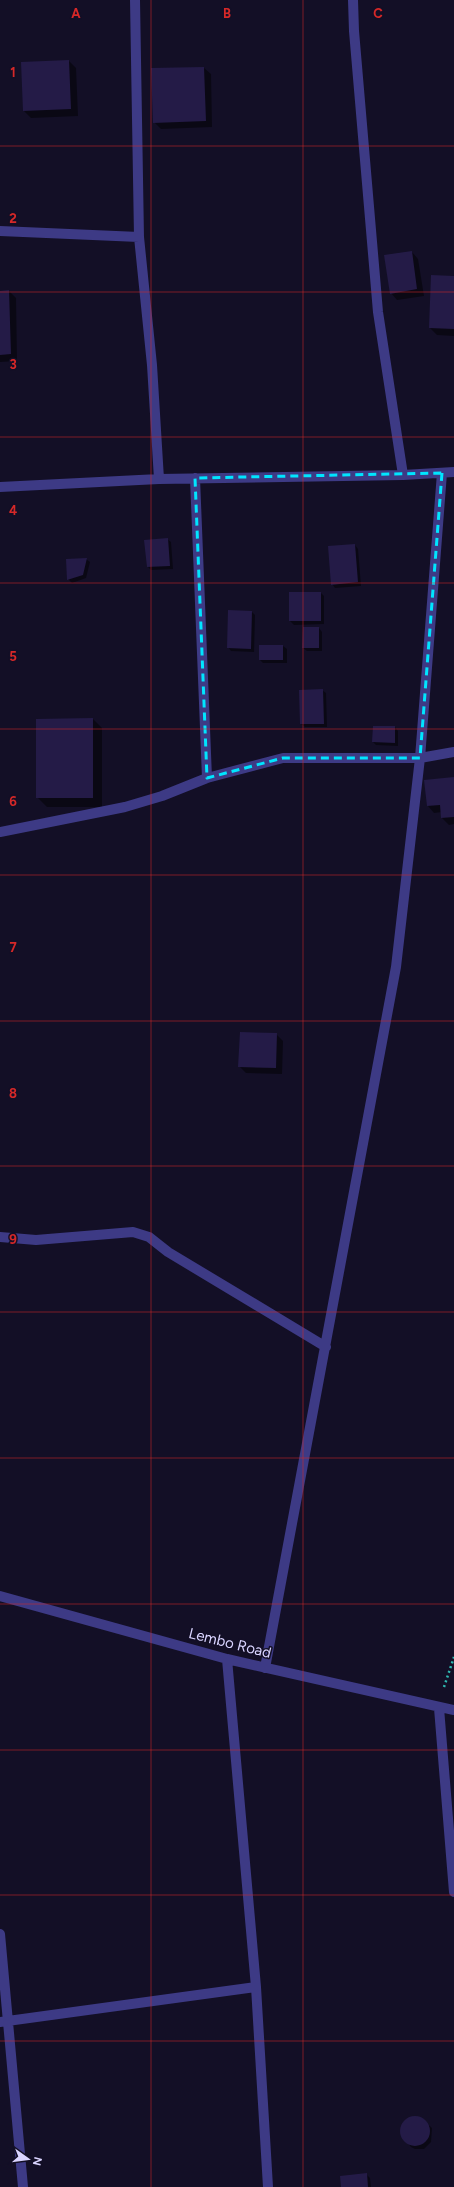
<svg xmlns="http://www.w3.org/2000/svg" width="454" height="2187" viewBox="0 0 454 2187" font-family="Figtree,sans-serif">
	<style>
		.shadow { fill: #0007 }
		.building { fill: #241b47 }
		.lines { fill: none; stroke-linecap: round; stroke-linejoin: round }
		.path { stroke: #2fb8b0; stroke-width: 2.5; stroke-dasharray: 2 3; stroke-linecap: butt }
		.minor { stroke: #3d3a85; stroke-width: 10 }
		.marked { fill: none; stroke: #00e5ff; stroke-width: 3; stroke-dasharray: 8 5; stroke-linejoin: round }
		.grid { fill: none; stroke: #d62828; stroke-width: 1; stroke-opacity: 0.55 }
		.labels { text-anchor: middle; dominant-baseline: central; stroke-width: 3; stroke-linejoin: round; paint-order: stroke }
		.street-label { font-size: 15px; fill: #d9d4ff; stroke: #130f26 }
		.grid-label { font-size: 13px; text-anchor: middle; font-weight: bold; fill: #d62828; stroke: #130f26; stroke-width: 3; stroke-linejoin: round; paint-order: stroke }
	</style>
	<rect width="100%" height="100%" fill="#130f26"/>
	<!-- shadow -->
	<path class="shadow" d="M69,61L76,68L78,116L31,118L24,111L22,63Z
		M204,68L211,74L212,127L161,129L154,122L153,69Z
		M412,252L418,259L424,296L397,300L391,293Z
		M454,277V336L437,335L430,328Z
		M9,291L16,298L17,361L0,362V292Z
		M167,539L171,542L173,569L151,570L148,567Z
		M355,545L358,549L361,586L335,588L332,584Z
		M86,559L90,562L86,578L72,583L68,579Z
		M290,593H321L324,596V624L294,625L290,621Z
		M252,612L255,615L254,652L231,651L228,647Z
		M319,628L322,632V651H307L303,648Z
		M260,646H283L287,649V663H263L260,660Z
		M322,690L326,693L327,727H305L301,724Z
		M93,719L102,728V807H47L38,798Z
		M374,727H395L398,731V746L376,745L373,742Z
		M454,778V824L449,825L442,818V812L434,813L428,806Z
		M276,1034L283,1041L282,1074L246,1073L239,1066Z
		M411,2117L421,2118L432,2128L431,2142L424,2149H415L411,2147L401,2135V2126Z
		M366,2174L370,2178L371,2187H342Z"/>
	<!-- building -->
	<path class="building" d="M69,60L71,109L23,111L21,62Z
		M204,67L206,121L153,123L151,68Z
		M412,251L417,289L390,294L384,255Z
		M431,275L454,276V329L429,328Z
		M9,290L11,354L0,355V291Z
		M168,538L170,566L147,567L144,540Z
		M355,544L358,582L331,585L328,546Z
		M87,558L83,575L67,580L66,559Z
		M289,592H321V621H289Z
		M228,610L252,611L251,649L227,648Z
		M303,627H319V648H302Z
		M259,645H283V660H259Z
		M323,689L324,724H300L299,690Z
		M93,718V798H36V719Z
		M373,726H395V743L372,742Z
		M454,777V817L441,818L440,805L427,806L424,780Z
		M240,1032L277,1033L276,1068L238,1067Z
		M400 2131a15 15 0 1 1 30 0a15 15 0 1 1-30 0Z
		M367,2173L368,2187H341L340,2176Z"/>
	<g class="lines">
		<!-- path -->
		<path class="path" d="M444,1687L454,1657"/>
		<!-- minor -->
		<path class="minor" d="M135,0L139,237L152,365L159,479
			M353,0L354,31L378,312L403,475
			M0,231L139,237
			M195,478L207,778
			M0,487L159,479L403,475L454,472
			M0,832L125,807L162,796L207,778L283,758H420L454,752
			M0,1237L36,1240L133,1232L149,1237L168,1252L326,1347
			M0,1596L227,1659L454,1710
			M227,1659L256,1987L268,2187
			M265,1668L396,967L420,758L442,473
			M439,1708L454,1892
			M0,1934L23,2187
			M0,2022L256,1987"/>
	</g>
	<!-- marked area -->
	<path class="marked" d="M442,473L420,758H283L207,778L195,478Z"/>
	<!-- grid -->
	<path class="grid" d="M151,0V2187M303,0V2187M0,146H454M0,292H454M0,437H454M0,583H454M0,729H454M0,875H454M0,1021H454M0,1166H454M0,1312H454M0,1458H454M0,1604H454M0,1750H454M0,1895H454M0,2041H454"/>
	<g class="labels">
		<!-- street labels -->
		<g class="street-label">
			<text transform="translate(230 1643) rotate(14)">Lembo Road</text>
		</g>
	</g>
	<g class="grid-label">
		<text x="76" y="18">A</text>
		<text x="227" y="18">B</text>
		<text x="378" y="18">C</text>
		<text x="13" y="77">1</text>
		<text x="13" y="223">2</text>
		<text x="13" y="369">3</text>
		<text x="13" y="515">4</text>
		<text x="13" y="661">5</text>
		<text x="13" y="806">6</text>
		<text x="13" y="952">7</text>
		<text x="13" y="1098">8</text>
		<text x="13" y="1244">9</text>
	</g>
	<!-- north arrow -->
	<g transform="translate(28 2159) rotate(104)" stroke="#130f26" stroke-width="3" paint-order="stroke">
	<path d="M0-3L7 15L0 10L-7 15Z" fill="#d9d4ff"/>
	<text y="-6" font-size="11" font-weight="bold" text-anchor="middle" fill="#d9d4ff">N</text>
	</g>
</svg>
